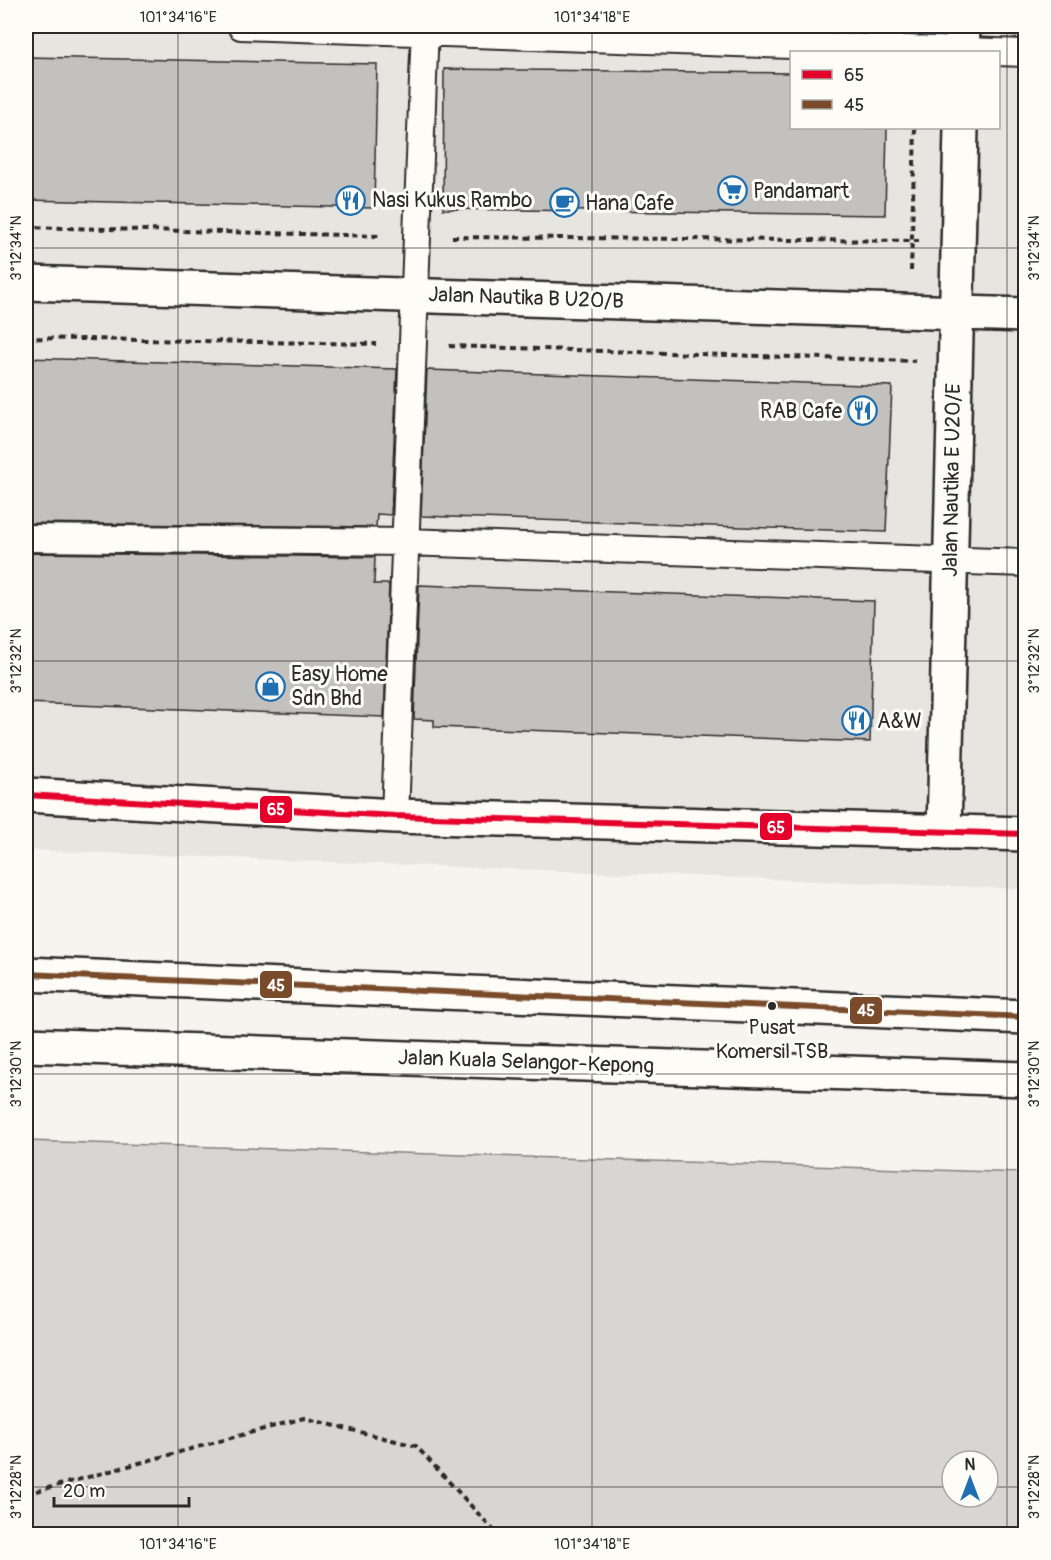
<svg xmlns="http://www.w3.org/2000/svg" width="1051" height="1560" viewBox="0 0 1051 1560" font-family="Pangolin,sans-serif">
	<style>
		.built { fill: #e6e5e0; fill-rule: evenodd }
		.green { fill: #d7d6d2; stroke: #81807e; stroke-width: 1.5; fill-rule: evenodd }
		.building { fill: #c2c1be; stroke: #2b2b2b; stroke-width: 1.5 }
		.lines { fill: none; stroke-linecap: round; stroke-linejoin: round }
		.lane-casing { stroke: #2b2b2b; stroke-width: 30 }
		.street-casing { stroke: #2b2b2b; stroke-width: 38 }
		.highway-casing { stroke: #2b2b2b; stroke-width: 38 }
		.path { stroke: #2b2b2b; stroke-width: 4; stroke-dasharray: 6 4.5; stroke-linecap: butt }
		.lane { stroke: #fdfcf7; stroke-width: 26 }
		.street { stroke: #fdfcf7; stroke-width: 33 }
		.highway { stroke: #fdfcf7; stroke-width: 33 }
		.bus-1-casing { stroke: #fdfcf7; stroke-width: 10 }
		.bus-2-casing { stroke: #fdfcf7; stroke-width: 10 }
		.bus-1 { stroke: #e4002b; stroke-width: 6 }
		.bus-2 { stroke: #7a4b2a; stroke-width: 6 }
		.ticks { fill: none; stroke: #2b2b2b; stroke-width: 1.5; stroke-opacity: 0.45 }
		.bus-dot { fill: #2b2b2b; stroke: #fdfcf7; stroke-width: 2 }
		.labels { text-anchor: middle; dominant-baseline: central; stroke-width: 6; stroke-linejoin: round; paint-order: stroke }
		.bus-label { font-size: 20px; fill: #2b2b2b; stroke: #fdfcf7 }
		.poi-label { font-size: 21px; fill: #2b2b2b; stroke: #fdfcf7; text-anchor: start }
		.street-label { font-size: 21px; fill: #2b2b2b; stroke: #fdfcf7 }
		.line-badge { stroke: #fdfcf7; stroke-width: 2 }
		.badge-label { font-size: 16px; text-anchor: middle; font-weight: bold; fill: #fff }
		.neatline { fill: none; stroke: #2b2b2b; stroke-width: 2 }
		.ticks-label { font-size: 15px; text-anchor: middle; fill: #2b2b2b }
	</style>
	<rect width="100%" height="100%" fill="#f5f4ef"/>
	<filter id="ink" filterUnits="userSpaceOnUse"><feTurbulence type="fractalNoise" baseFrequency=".0167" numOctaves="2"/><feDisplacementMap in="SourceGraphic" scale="12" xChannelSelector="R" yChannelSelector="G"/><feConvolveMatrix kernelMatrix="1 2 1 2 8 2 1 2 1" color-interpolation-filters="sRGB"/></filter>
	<g filter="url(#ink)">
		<!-- built -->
		<path class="built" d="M26,26H1025V889L26,850ZM792,52H998V128H792Z"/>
		<!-- green -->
		<path class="green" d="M26,1141L1025,1173V1534H26ZM952,1461H988V1497H952Z"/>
		<!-- building -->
		<path class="building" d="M26,57L377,64L374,208L26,200Z
			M444,69L792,73V128H887L885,215L443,209Z
			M26,358L397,369L391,515L377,514L376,527L26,523Z
			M427,370L892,386L886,532L421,516Z
			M26,553L375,557L374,584H389L384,717L26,703Z
			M419,585L874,601L870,742L434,727V720L414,719Z"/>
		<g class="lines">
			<defs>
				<path id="lane" d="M241,26L1026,53
					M26,538L405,542L1026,563
					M395,816L425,26"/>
				<path id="street" d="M962,52L963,26
					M26,283L1026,315
					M26,795L395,816L1026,834
					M944,832L961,128"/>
				<path id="highway" d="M26,974L1026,1017
					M26,1045L1026,1079"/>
			</defs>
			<!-- lane casing -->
			<use href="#lane" class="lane-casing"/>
			<!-- street casing -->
			<use href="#street" class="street-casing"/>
			<!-- highway casing -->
			<use href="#highway" class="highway-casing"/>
			<!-- path -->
			<path class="path" d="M26,227L382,236
				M452,237L919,241
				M911,271L915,128
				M26,338L376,344
				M449,346L915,361
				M26,1494L304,1418L416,1446L497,1534"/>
			<!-- lane -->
			<use href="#lane" class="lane"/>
			<!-- street -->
			<use href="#street" class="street"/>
			<!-- highway -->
			<use href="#highway" class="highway"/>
			<defs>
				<path id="bus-1" d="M26,795L395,816L1026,834"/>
				<path id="bus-2" d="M26,974L1026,1017"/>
			</defs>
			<!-- bus-1 casing -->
			<use href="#bus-1" class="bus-1-casing"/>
			<!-- bus-2 casing -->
			<use href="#bus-2" class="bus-2-casing"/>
			<!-- bus-1 -->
			<use href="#bus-1" class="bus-1"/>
			<!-- bus-2 -->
			<use href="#bus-2" class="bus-2"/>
		</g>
	</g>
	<!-- ticks -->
	<path class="ticks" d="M178,26V1534M592,26V1534M1007,26V1534M26,248H1026M26,661H1026M26,1074H1026M26,1487H952M988,1487H1026"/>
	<!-- icons -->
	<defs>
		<symbol id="supermarket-ring" viewBox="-11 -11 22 22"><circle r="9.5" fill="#fdfcf7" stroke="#1f6fb2" stroke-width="1.5"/><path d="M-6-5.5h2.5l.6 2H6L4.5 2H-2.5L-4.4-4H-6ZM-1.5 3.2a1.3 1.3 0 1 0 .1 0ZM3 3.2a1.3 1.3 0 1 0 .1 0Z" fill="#1f6fb2"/></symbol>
		<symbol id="restaurant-ring" viewBox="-11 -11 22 22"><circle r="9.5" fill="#fdfcf7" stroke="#1f6fb2" stroke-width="1.5"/><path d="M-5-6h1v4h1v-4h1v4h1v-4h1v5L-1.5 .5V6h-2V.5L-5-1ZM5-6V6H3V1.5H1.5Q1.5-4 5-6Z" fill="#1f6fb2"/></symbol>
		<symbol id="cafe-ring" viewBox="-11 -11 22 22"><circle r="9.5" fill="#fdfcf7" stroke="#1f6fb2" stroke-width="1.5"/><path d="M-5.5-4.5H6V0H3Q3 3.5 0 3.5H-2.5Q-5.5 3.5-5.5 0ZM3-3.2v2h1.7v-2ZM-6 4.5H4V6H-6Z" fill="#1f6fb2"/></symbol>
		<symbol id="shop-ring" viewBox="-11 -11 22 22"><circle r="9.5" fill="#fdfcf7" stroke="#1f6fb2" stroke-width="1.5"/><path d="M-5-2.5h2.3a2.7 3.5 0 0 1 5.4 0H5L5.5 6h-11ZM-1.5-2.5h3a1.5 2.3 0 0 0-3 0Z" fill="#1f6fb2"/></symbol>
	</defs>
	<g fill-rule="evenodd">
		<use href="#supermarket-ring" x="716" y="174" width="33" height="33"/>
		<use href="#restaurant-ring" x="334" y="184" width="33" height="33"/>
		<use href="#cafe-ring" x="548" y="186" width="33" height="33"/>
		<use href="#restaurant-ring" x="846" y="394" width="33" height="33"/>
		<use href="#shop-ring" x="254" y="670" width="33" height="33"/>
		<use href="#restaurant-ring" x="840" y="704" width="33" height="33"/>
	</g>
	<!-- markers -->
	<circle class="bus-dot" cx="772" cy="1006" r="5"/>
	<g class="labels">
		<!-- bus labels -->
		<g class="bus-label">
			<text x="772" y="1027">Pusat<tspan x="772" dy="24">Komersil TSB</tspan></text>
		</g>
		<!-- poi labels -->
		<g class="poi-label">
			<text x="753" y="191">Pandamart</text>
			<text x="372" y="200">Nasi Kukus Rambo</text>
			<text x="585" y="203">Hana Cafe</text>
			<text x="842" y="411" text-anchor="end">RAB Cafe</text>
			<text x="291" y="674">Easy Home<tspan x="291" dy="24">Sdn Bhd</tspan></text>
			<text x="877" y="721">A&amp;W</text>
		</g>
		<!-- street labels -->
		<g class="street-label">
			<text transform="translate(526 298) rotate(2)">Jalan Nautika B U20/B</text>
			<text transform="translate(952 480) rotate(-89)">Jalan Nautika E U20/E</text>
			<text transform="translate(526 1062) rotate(2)">Jalan Kuala Selangor-Kepong</text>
		</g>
	</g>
	<g class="line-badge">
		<rect x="259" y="795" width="34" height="29" rx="6" fill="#e4002b"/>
		<rect x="759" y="812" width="34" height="29" rx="6" fill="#e4002b"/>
		<rect x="259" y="970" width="34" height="29" rx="6" fill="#7a4b2a"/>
		<rect x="849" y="996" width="34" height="29" rx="6" fill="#7a4b2a"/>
	</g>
	<g class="badge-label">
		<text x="276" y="815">65</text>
		<text x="776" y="833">65</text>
		<text x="276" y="991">45</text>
		<text x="866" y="1016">45</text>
	</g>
	<!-- margin -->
	<rect width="1051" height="1560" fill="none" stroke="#fdfcf7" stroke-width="66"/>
	<!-- legend -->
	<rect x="790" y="51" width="210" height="78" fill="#fdfcf7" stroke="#a9a8a5" stroke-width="1.5"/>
	<rect x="802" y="70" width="30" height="9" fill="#e4002b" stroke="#a9a8a5" stroke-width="1.5"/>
	<text x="844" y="81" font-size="18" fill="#2b2b2b">65</text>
	<rect x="802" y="100" width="30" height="9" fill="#7a4b2a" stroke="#a9a8a5" stroke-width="1.5"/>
	<text x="844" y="111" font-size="18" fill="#2b2b2b">45</text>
	<!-- north arrow -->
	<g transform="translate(970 1479)"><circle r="28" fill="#fdfcf7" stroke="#a9a8a5" stroke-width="1.5"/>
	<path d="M0-4.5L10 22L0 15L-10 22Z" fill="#1f6fb2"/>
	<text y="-9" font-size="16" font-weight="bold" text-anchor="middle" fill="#2b2b2b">N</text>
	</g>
	<!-- scale -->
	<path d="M54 1497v9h135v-9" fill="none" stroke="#2b2b2b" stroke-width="3"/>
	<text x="63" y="1497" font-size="18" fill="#2b2b2b" stroke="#fdfcf7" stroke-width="4.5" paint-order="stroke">20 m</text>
	<rect x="33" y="33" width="985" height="1494" class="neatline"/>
	<g class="ticks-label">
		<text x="178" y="22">101°34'16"E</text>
		<text x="592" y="22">101°34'18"E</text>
		<text transform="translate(16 248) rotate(-90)" y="5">3°12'34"N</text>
		<text transform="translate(1034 248) rotate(-90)" y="5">3°12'34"N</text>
		<text transform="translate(16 661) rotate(-90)" y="5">3°12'32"N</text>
		<text transform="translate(1034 661) rotate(-90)" y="5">3°12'32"N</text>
		<text transform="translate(16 1074) rotate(-90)" y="5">3°12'30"N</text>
		<text transform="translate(1034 1074) rotate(-90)" y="5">3°12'30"N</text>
		<text transform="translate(16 1487) rotate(-90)" y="5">3°12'28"N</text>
		<text transform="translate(1034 1487) rotate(-90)" y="5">3°12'28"N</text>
		<text x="178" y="1549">101°34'16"E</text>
		<text x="592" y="1549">101°34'18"E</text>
	</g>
</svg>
